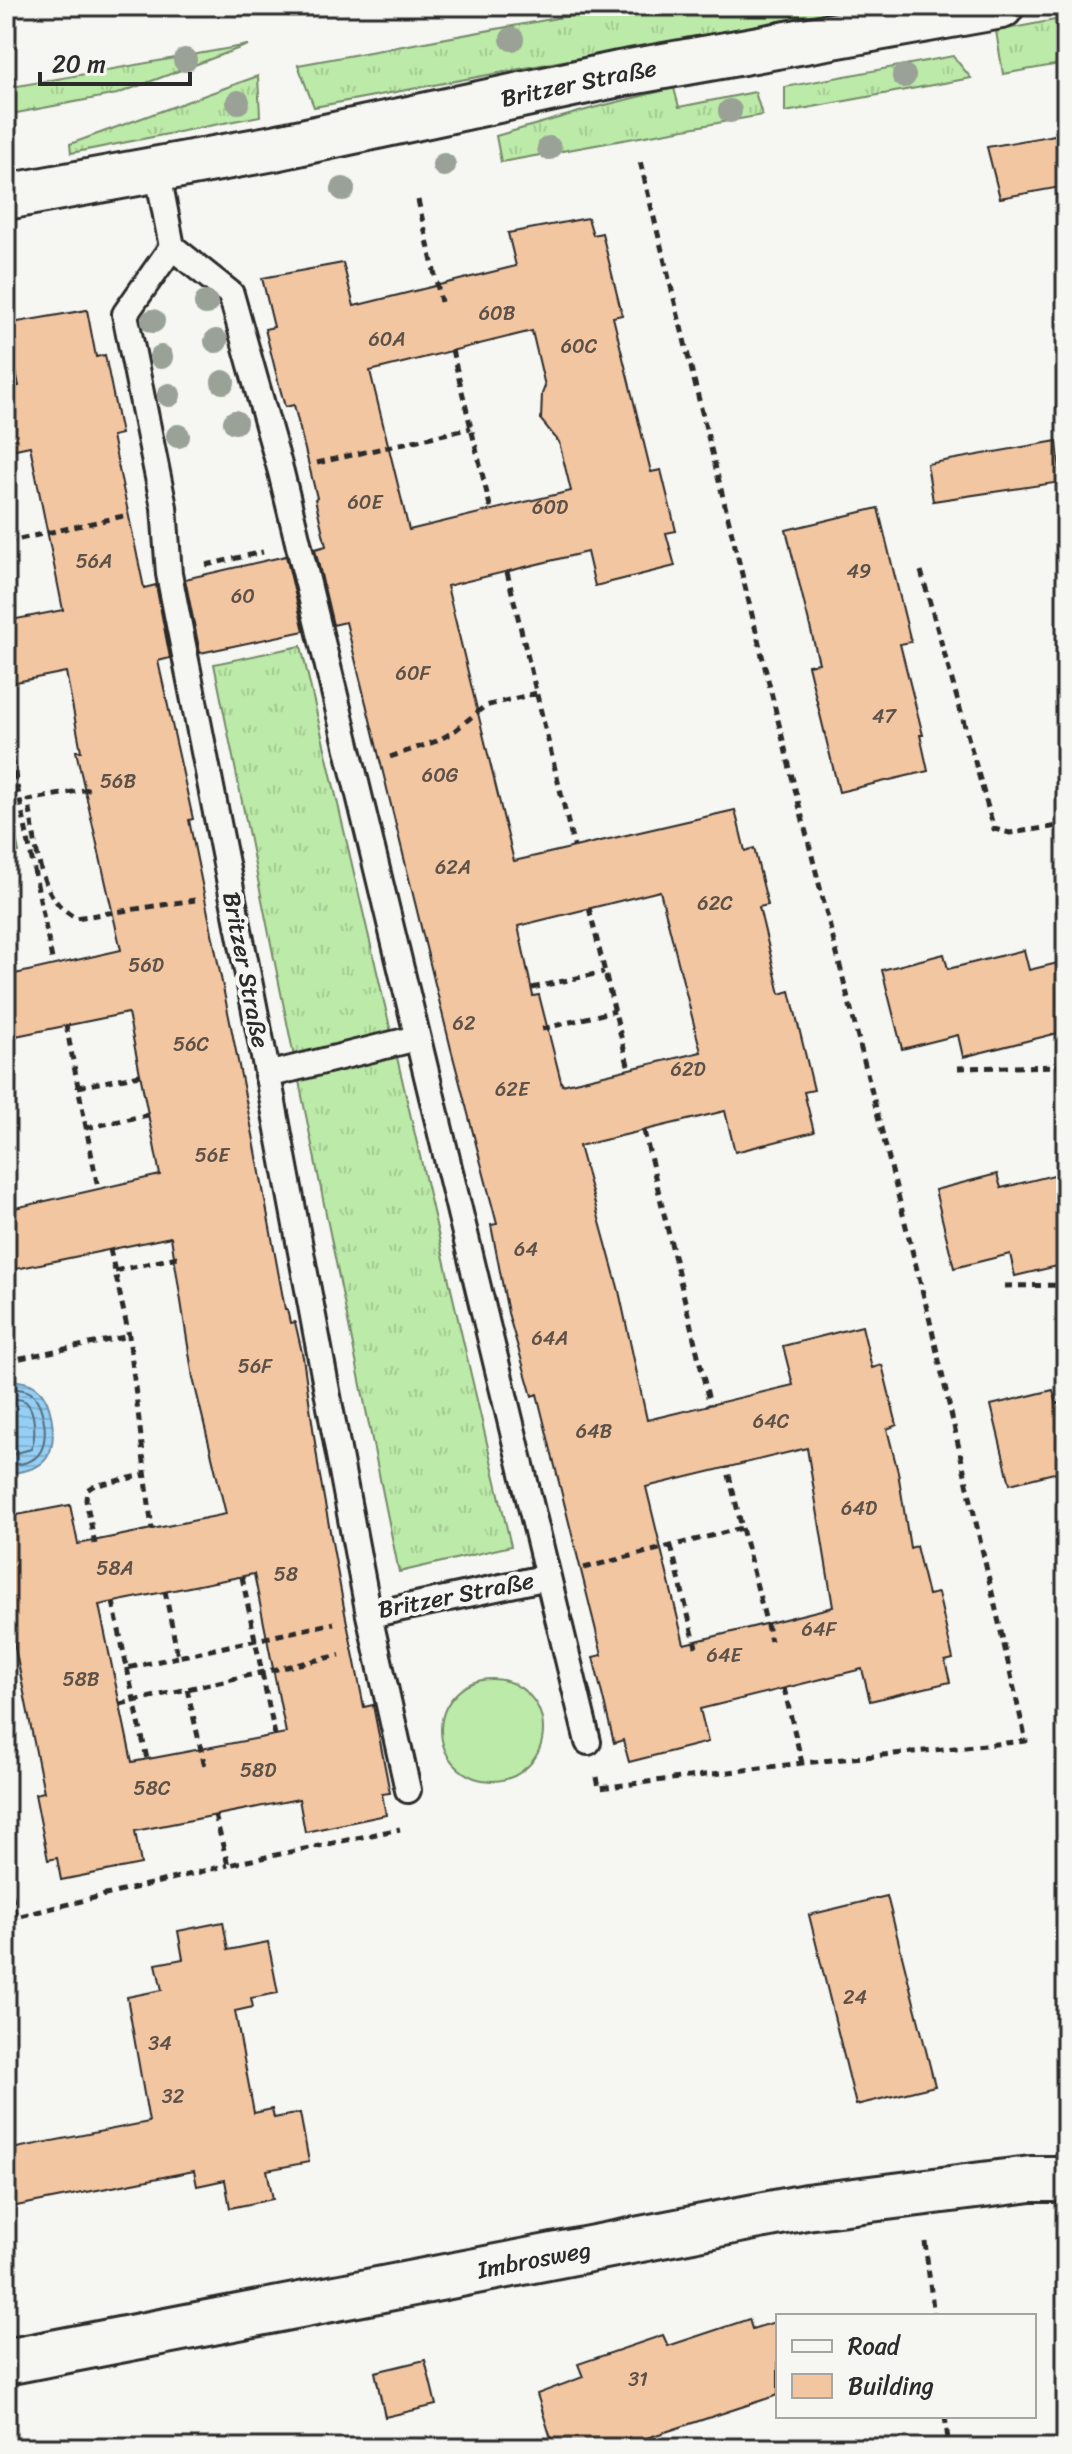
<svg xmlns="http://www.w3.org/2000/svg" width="1072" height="2454" viewBox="0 0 1072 2454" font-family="Sriracha,sans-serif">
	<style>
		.grass { fill: url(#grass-tufts); stroke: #748a6a; stroke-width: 2 }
		.green { fill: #bceaa8; stroke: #748a6a; stroke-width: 2 }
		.water { fill: url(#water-rules); stroke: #6b8da4; stroke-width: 2 }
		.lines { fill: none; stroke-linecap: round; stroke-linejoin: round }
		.shore { stroke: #556d7c; stroke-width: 2 }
		.building { fill: #f3c6a2; stroke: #2b2b2b; stroke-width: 2; fill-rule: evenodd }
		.lane-casing { stroke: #2b2b2b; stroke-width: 30 }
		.street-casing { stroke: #2b2b2b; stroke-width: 50 }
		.secondary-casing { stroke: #2b2b2b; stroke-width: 50 }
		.path { stroke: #2b2b2b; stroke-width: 5; stroke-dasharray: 8 6; stroke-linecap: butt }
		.lane { stroke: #f6f6f2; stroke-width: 24 }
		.street { stroke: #f6f6f2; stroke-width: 44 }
		.secondary { stroke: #f6f6f2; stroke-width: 44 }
		.tree { fill: #9aa196 }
		.labels { text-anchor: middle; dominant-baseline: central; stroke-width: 8; stroke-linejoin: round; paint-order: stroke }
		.number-label { font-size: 20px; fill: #5d5249 }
		.street-label { font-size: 24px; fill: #2b2b2b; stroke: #f6f6f2 }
	</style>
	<defs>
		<pattern id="grass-tufts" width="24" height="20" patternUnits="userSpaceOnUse" patternTransform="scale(2)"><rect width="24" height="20" fill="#bceaa8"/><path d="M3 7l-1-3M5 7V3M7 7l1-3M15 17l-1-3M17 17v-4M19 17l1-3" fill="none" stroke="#a2c991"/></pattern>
		<pattern id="water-rules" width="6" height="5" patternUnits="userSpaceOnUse" patternTransform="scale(2)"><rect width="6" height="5" fill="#95cff5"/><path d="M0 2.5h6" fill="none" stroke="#81b2d2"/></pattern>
	</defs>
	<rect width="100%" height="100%" fill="#f6f6f2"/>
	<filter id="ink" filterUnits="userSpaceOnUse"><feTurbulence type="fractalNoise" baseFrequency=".0125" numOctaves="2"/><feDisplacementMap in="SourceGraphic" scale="16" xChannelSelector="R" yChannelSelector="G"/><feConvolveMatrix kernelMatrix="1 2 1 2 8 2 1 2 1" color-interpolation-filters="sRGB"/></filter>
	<g filter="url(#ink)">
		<!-- grass -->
		<path class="grass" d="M623,6H861L314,107L298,65Z
			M1066,18V63L1003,74L996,31Z
			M248,45L117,94L6,115V88Z
			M953,56L971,78L785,112V87Z
			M258,76L260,116L71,153L70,144Z
			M674,88L679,107L755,92L762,115L501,162L496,136L593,108Z
			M301,646L511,1546L399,1572L214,664Z"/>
		<!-- green -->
		<path class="green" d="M6,789L19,852L6,855Z
			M441 1730a51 51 0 1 1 102 0a51 51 0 1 1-102 0Z"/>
		<!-- water -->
		<path class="water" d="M6,1380C19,1381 32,1381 41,1392C54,1407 59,1449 42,1463C32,1471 18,1472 6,1474Z"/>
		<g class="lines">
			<!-- shore -->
			<path class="shore" d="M6,1388C15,1389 23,1388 31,1393C45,1404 51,1445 36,1457C29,1464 16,1464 6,1466
				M6,1398C13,1399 21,1398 26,1402C36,1411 36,1438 31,1449L6,1456"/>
		</g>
		<!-- building -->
		<path class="building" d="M1066,133V186L1000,198L987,147Z
			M588,218L593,235L602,233L622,315L613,317L651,472L661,470L676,531L666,533L675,566L595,586L587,552L447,586L514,861L735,810L745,851L754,848L768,905L759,907L780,994L790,991L814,1090L804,1092L814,1132L735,1152L725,1111L579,1146L619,1291L647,1420L793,1385L783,1346L862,1326L872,1368L882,1365L897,1425L887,1429L898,1472L910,1548L916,1546L928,1595L938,1593L953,1659L945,1661L950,1682L870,1701L862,1669L700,1709L708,1742L629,1762L623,1740L614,1743L593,1657L602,1655L537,1394L532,1396L508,1313L491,1225L497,1224L451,1049L346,622L333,625L315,549L326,546L315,499L317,498L294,405L285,407L277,377L265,329L274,327L262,278L343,263L354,306L516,266L508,233ZM532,331L545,386L542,394L541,420L559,442L571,491L409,530L370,371ZM660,891L701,1052L562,1085L539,995L533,996L518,926ZM807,1448L833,1607L684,1644L646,1487Z
			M87,310L96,357L105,355L121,434L112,436L144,588L156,585L170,658L158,661L193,819L189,820L253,1135L285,1309H287L290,1323L295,1322L303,1357L319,1471L345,1613L364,1707L373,1705L390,1793L382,1794L386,1815L305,1832L299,1799L135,1831L141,1864L61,1880L57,1858L48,1860L35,1794L44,1792L10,1623L6,1624V1517L70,1505L78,1544L226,1514L193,1378L171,1237L6,1271V1210L160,1175L128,1013L6,1038V976L121,950L76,751H81L66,672L6,684V621L63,610L30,446L6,451V388L19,386L6,324ZM254,1574L286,1733L132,1762L99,1605Z
			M1057,441L1061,482L933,501L927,464Z
			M878,508L911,642L900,644L923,735H920L928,771L839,792L808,665L819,663L786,530Z
			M286,556L304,631L200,653L185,579Z
			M1024,950L1029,970L1066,961V1031L963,1057L958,1035L902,1049L882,970L944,954L948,969Z
			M1066,1172V1264L1015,1276L1010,1254L954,1268L935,1190L997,1174L1001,1188Z
			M1053,1390L1057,1404L1066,1402V1470L1010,1484L991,1405Z
			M887,1896L935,2086L856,2105L809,1915Z
			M223,1922L228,1950L268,1942L278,1993L251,1998L253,2007L235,2011L254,2113L272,2109L274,2118L300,2113L309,2162L267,2170L273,2199L230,2208L225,2180L197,2186L194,2171L6,2208V2150L149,2122L127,1997L162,1990L156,1964L183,1959L178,1931Z
			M749,2319L752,2329L778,2321V2395L644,2439L647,2448H554L537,2394L583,2377L578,2364L663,2335L668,2346Z
			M425,2360L436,2405L385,2417L375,2372Z"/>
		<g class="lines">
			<defs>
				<path id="lane" d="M157,169L172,247L231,294L281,472L548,1577L369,1615L271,1092L169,574L164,507L125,314L172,247
					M267,1075L417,1038
					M548,1577L588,1742
					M369,1615L408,1790"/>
				<g id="street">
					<path id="s1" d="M6,2362L806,2207L1031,2179H1066"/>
				</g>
				<g id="secondary">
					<path id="s2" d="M6,197L274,148L619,74L1001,6"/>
				</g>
			</defs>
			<!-- lane casing -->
			<use href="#lane" class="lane-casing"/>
			<!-- street casing -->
			<use href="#street" class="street-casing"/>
			<!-- secondary casing -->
			<use href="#secondary" class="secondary-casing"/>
			<!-- path -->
			<path class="path" d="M418,200L441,302
				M452,350L491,510
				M317,463L471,428
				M6,542L128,515
				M206,565L263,552
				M921,571L994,829L1010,833L1066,825
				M507,572L574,847
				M6,731L53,964
				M390,757L437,741L453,732L485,706L537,693
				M89,789L28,800C37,840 35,897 76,918L195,900
				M589,908L629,1069
				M532,988L604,972
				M66,1025L98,1188
				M542,1029L615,1011
				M958,1068L1066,1066
				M78,1087L145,1074
				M86,1128L153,1114
				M644,1131L710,1405
				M110,1249L129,1336L152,1530
				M115,1271L182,1256
				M1005,1286L1066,1285
				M6,1361L129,1336
				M1064,1501H1066
				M742,1528L771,1641
				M95,1544L86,1500L87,1490L93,1486L144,1475
				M671,1546L696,1647
				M584,1568L742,1528L727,1467
				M242,1577L276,1740
				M165,1591L178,1657L334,1623
				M113,1602L127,1668L178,1657
				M127,1668L147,1759
				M784,1688L802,1763
				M187,1689L205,1767
				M120,1704L340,1655
				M597,1777L599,1788L802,1763L1026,1741L929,1317L795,789L640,161
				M215,1815L228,1865L400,1829
				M6,1867L16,1917L228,1865
				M925,2242L934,2316
				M945,2416L949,2448"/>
			<!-- lane -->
			<use href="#lane" class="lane"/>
			<!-- street -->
			<use href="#street" class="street"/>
			<!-- secondary -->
			<use href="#secondary" class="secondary"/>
		</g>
		<!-- trees -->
		<g class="tree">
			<circle cx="512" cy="39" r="12"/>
			<circle cx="185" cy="60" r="12"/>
			<circle cx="904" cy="76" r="12"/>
			<circle cx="238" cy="102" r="12"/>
			<circle cx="730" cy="111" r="12"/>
			<circle cx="549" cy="148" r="12"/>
			<circle cx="444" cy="165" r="12"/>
			<circle cx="343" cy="189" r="12"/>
			<circle cx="206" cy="303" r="12"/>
			<circle cx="153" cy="321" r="12"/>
			<circle cx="216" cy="341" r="12"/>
			<circle cx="161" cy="357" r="12"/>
			<circle cx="223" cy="382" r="12"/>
			<circle cx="169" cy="395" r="12"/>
			<circle cx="235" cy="422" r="12"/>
			<circle cx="178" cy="436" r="12"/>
		</g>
	</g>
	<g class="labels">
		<!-- number labels -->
		<g class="number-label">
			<text x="497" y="313">60B</text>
			<text x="387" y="339">60A</text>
			<text x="579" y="346">60C</text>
			<text x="365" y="502">60E</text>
			<text x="550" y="507">60D</text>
			<text x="94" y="561">56A</text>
			<text x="859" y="571">49</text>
			<text x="243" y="596">60</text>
			<text x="413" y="673">60F</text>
			<text x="884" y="716">47</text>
			<text x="440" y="775">60G</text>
			<text x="118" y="781">56B</text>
			<text x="453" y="867">62A</text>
			<text x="715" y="903">62C</text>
			<text x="146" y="965">56D</text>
			<text x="464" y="1023">62</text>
			<text x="191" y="1044">56C</text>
			<text x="688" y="1069">62D</text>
			<text x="512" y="1089">62E</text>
			<text x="212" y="1155">56E</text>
			<text x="526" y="1249">64</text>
			<text x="550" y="1338">64A</text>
			<text x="255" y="1366">56F</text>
			<text x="771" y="1421">64C</text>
			<text x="594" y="1431">64B</text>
			<text x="859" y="1508">64D</text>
			<text x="115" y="1568">58A</text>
			<text x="286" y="1574">58</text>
			<text x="819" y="1629">64F</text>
			<text x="724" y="1655">64E</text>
			<text x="81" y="1679">58B</text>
			<text x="258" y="1770">58D</text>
			<text x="152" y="1788">58C</text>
			<text x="855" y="1997">24</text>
			<text x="160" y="2043">34</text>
			<text x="173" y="2096">32</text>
			<text x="638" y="2379">31</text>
		</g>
		<!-- street labels -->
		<g class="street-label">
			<text stroke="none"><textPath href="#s2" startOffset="584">Britzer Straße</textPath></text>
			<text transform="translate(246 970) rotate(79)">Britzer Straße</text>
			<text transform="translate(456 1595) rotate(-11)">Britzer Straße</text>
			<text stroke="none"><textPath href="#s1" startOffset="538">Imbrosweg</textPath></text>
		</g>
	</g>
	<!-- margin -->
	<rect width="1072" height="2454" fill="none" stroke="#f6f6f2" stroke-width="32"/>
	<rect x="16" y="16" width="1040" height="2422" fill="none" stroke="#2b2b2b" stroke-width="3" filter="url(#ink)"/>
	<!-- legend -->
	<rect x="776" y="2314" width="260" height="104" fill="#f6f6f2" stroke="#a5a5a2" stroke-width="2"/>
	<rect x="792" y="2340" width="40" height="12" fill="#f6f6f2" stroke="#a5a5a2" stroke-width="2"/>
	<text x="848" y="2354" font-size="24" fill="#2b2b2b">Road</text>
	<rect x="792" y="2374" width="40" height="24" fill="#f3c6a2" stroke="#a5a5a2" stroke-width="2"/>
	<text x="848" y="2394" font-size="24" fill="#2b2b2b">Building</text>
	<!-- scale -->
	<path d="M40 72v12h150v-12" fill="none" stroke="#2b2b2b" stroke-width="4"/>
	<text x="52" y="72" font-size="24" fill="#2b2b2b" stroke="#f6f6f2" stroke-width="6" paint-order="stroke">20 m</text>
</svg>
